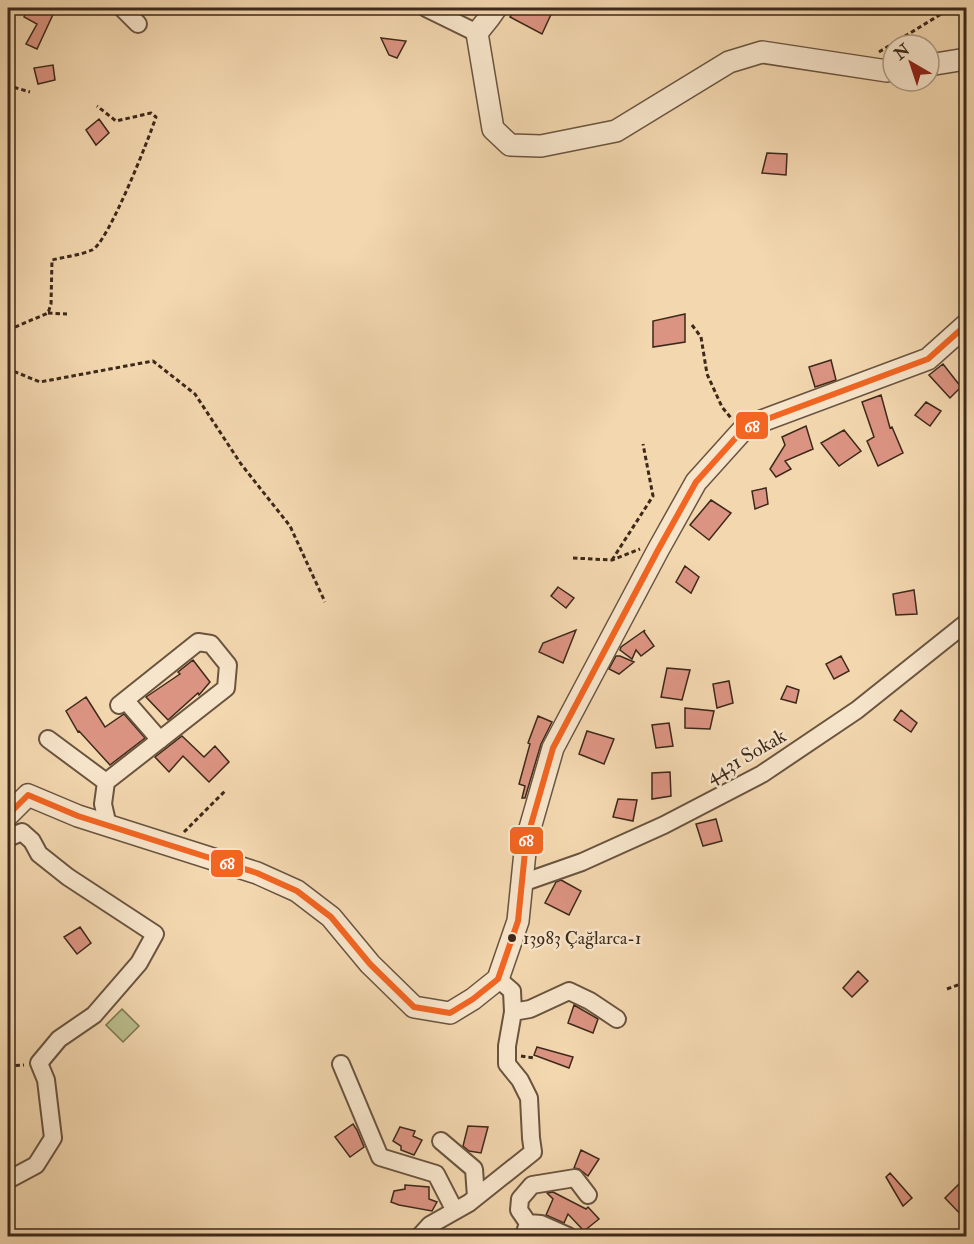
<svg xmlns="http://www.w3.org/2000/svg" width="974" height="1244" viewBox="0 0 974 1244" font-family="'IM FELL Double Pica',serif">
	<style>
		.green { fill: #babe8b; stroke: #7c7452; stroke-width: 1.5 }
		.building { fill: #dc9482; stroke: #3d291a; stroke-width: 1.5 }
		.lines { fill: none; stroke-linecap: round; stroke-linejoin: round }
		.minor-casing { stroke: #6a543f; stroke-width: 20 }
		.tertiary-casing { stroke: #6a543f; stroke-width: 24 }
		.path { stroke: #3d291a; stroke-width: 3; stroke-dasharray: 4.5 3; stroke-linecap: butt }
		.minor { stroke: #f7e5cb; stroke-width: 16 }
		.tertiary { stroke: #f7e5cb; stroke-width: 21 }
		.bus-1-casing { stroke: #f7e5cb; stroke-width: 10 }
		.bus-1 { stroke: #f26522; stroke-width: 6 }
		.bus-dot { fill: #3d291a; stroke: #f7e5cb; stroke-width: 2 }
		.labels { text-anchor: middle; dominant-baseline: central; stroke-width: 5; stroke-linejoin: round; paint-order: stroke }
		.bus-label { font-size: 18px; fill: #3d291a; stroke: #f7e5cb; text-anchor: start }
		.street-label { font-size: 20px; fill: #3d291a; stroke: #f7e5cb }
		.line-badge { stroke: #f7e5cb; stroke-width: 2 }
		.badge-label { font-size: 16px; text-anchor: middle; font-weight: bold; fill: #fff }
	</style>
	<rect width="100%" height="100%" fill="#f3d7af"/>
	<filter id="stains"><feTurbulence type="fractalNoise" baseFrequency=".00333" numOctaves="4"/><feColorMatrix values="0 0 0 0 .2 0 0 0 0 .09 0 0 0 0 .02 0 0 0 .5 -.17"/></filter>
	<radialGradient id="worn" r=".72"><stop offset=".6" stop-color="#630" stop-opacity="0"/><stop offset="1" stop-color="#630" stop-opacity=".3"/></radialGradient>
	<!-- green -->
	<path class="green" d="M122,1009L139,1026L123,1042L106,1025Z"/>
	<!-- building -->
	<path class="building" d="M27,8H56L37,49L26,44L37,24L24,17Z
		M518,8H554L542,34L510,17Z
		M381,38L406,41L397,58L389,55Z
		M53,65L55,80L38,84L34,68Z
		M99,119L109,133L96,145L86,130Z
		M767,153L787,154L786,175L762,173Z
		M685,314V342L653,347V321Z
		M831,360L836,380L815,387L809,367Z
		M943,364L961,387L950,398L929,375Z
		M881,395L890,428L892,427L903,453L878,466L867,441L874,437L862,402Z
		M926,402L941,411L930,426L915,415Z
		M806,426L813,449L785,461L791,469L776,477L770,469L785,445L782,437Z
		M844,430L861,451L839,466L821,443Z
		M766,488L768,504L755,509L752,491Z
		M711,500L731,513L709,540L690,525Z
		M685,566L699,577L691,593L676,582Z
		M558,587L574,598L566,608L551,596Z
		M914,590L917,614L896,615L893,594Z
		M576,630L563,663L539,652L543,643Z
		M645,630L644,632L654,646L641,656L636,650L632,659L620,650L621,647Z
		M616,656H620L634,662L619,674L609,669Z
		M841,656L849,671L834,679L826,664Z
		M193,660L210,682L199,695L198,693L168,720L146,697L180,674L178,672Z
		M667,668L690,670L682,700L661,697Z
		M729,681L733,703L717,708L713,684Z
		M787,686L799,690L796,703L781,699Z
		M86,697L105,727L124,714L145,738L110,765L79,731L78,732L66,711Z
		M685,708L714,711L710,729L685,728Z
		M901,710L917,723L911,732L894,720Z
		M538,716L552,722L541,744L525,798H522L525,786L519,784L530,744L528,743Z
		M669,723L673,746L656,748L652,725Z
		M587,731L614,739L604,764L579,754Z
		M182,736L204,757L215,746L229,762L209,782L183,756L169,772L155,757Z
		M670,772L671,796L652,799V773Z
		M618,799L637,800L633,821L613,817Z
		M716,819L722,841L703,846L696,824Z
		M561,880L581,891L569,915L545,903L556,882Z
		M80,927L91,943L77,954L64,937Z
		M858,971L868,981L852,997L843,988Z
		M574,1005L598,1019L593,1033L568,1023Z
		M537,1047L573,1057L569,1068L534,1055Z
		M353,1124L357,1130L364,1147L350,1157L335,1137Z
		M468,1126L488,1127L481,1153L469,1151L463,1146Z
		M400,1127L415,1131L413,1136L422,1140L414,1155L401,1150V1146L393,1141Z
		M581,1150L599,1159L588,1176L579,1169L574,1168Z
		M890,1173L912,1198L903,1206L886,1177Z
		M966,1177V1220L945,1198Z
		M405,1185L429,1187V1199L437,1202L432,1211L399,1205L391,1202L394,1191L405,1189Z
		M553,1192L586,1209L588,1207L599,1219L584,1231L568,1214L564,1223L546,1215L553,1199L547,1193Z"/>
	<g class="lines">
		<defs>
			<path id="minor" d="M122,8L138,24
				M426,8L477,33
				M126,701L160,740
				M48,739L106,782
				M108,826L103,804L106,782L226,688L228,665L211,644L198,642L119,705
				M8,838L22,832L32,841L39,854L68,877L155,934L139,963L94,1015L59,1039L39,1063L46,1080L53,1138L36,1165L8,1180
				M522,883L582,862L664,825L762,774L857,710L966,623
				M513,1012L530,1009L569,991L590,1001L617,1019
				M341,1064L380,1157L436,1174L455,1211
				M441,1141L474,1169L476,1197
				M528,1223L519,1210L520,1199L532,1185L575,1178L588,1195
				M420,1236L430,1225L469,1203L533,1152L531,1138L529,1098L520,1080L507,1064V1046L513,1012L512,991L498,979
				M524,1236L528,1223L541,1224L568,1236"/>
			<path id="tertiary" d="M496,8L489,18L477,33L493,129L510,145L541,146L616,131L729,62L762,52L887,71L893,70
				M929,65L966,59
				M8,815L28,795L78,816L257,873L297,891L331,917L370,964L414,1007L450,1013L473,999L498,979L518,921L526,842L553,748L658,550L696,482L741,432L759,422L928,359L966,325"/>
		</defs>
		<!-- minor casing -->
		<use href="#minor" class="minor-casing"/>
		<!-- tertiary casing -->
		<use href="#tertiary" class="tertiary-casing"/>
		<!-- path -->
		<path class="path" d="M879,52L951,8
			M8,91L13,87L30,92
			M48,313L67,314
			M692,325L701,337L707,374L722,407L731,418
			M8,330L48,313L51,304L52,260C64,257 81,255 92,250C108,243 149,138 156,117L151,113L116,121L97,106
			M8,367L13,371L40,382L153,361L195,394L241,464L290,526L325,602
			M573,558L612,560L640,549
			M612,560L653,496L643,444
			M184,832L225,791
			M947,989L966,982
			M521,1056L534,1058
			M8,1066L24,1065"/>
		<!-- minor -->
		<use href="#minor" class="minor"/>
		<!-- tertiary -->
		<use href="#tertiary" class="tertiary"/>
		<defs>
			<path id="bus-1" d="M8,815L28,795L78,816L257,873L297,891L331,917L370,964L414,1007L450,1013L473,999L498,979L518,921L526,842L553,748L658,550L696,482L741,432L759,422L928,359L966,325"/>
		</defs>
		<!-- bus-1 casing -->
		<use href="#bus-1" class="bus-1-casing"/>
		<!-- bus-1 -->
		<use href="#bus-1" class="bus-1"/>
	</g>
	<!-- markers -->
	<circle class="bus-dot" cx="512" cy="938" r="5"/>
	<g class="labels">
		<!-- bus labels -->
		<g class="bus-label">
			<text x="523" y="938">13983 Çağlarca-1</text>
		</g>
		<!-- street labels -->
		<g class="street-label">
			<text transform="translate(746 756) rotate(-30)">4431 Sokak</text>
		</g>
	</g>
	<g class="line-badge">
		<rect x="735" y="411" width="34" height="29" rx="6" fill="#f26522"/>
		<rect x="509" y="826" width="35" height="29" rx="6" fill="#f26522"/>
		<rect x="210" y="849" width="34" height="29" rx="6" fill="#f26522"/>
	</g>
	<g class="badge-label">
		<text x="752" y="432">68</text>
		<text x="526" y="846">68</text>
		<text x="227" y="869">68</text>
	</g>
	<!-- margin -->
	<rect width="974" height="1244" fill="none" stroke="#f3d7af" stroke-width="30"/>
	<rect x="9" y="9" width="956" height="1226" fill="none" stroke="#3d291a" stroke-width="3"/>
	<rect x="15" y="15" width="944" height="1214" fill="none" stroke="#3d291a" stroke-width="1.5"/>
	<!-- north arrow -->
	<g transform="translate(911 63) rotate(321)"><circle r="28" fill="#f7e5cb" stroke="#ad9a84" stroke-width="1.5"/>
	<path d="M0-4.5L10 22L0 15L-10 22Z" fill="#8f2418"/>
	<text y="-9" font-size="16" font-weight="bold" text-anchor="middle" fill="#3d291a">N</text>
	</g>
	<rect width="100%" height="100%" filter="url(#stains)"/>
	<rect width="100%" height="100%" fill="url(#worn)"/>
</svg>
